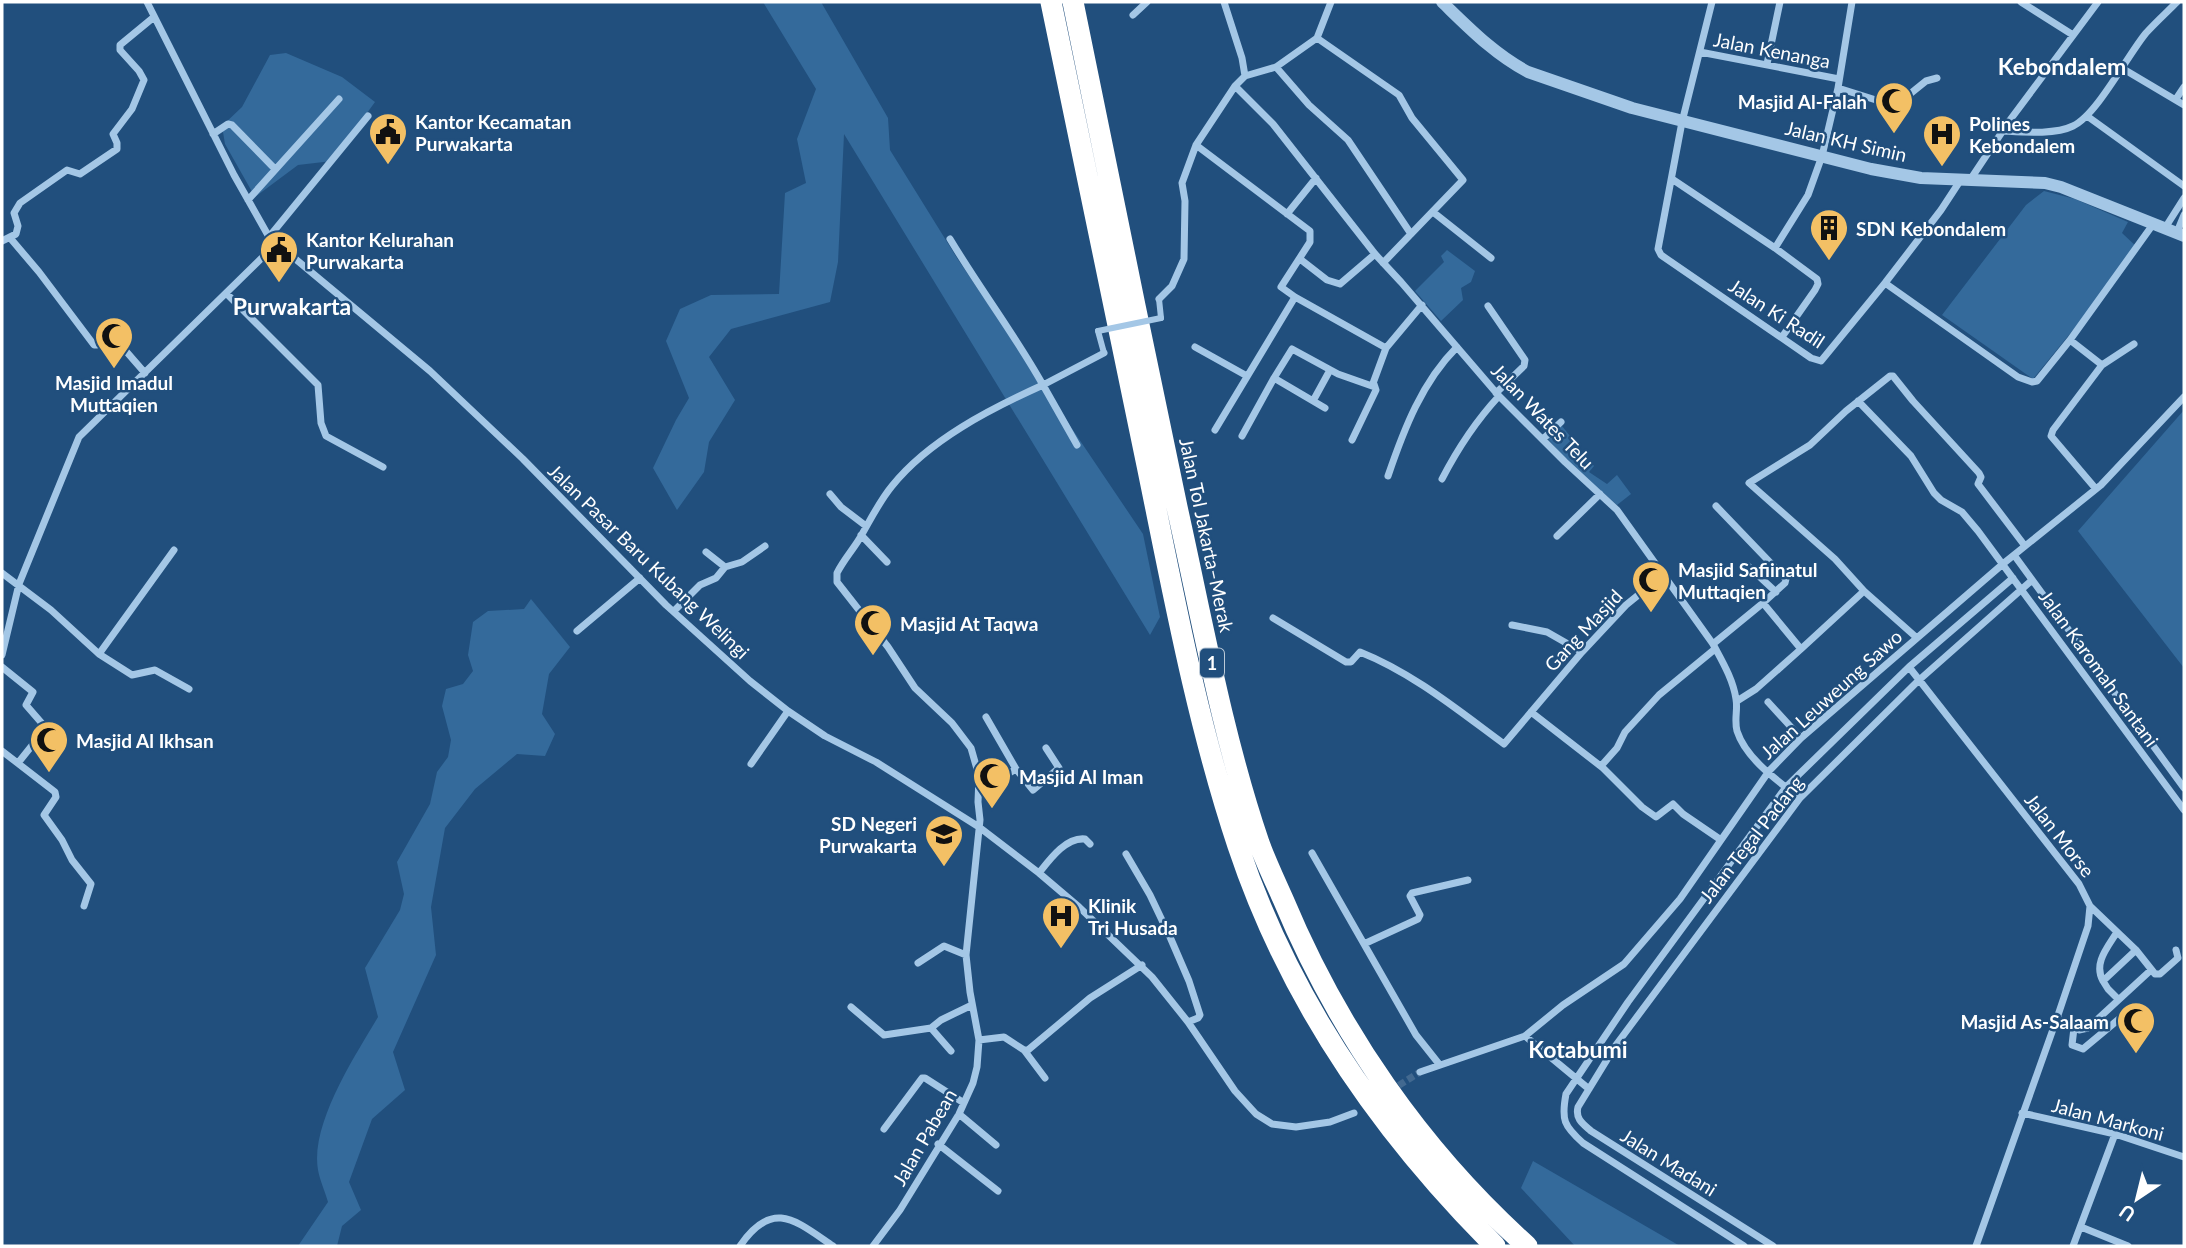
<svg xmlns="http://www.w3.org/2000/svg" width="2186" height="1248" viewBox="0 0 2186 1248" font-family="Lato,sans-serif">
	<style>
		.green { fill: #346a9b }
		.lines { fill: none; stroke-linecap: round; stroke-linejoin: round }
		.minor-tunnel { stroke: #426990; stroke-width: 7; stroke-dasharray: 7 3.5; stroke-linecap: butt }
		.pedestrian { stroke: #a4c7e6; stroke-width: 6 }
		.minor { stroke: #a4c7e6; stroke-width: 7 }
		.tertiary { stroke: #a4c7e6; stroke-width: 12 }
		.motorway { stroke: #fff; stroke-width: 21 }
		.pedestrian-bridge { stroke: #a4c7e6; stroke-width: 6 }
		.labels { text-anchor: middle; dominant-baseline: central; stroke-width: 5; stroke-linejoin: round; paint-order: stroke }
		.shield { fill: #214f7d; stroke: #bccad8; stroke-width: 2 }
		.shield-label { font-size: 18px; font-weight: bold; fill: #fff }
		.street-label { font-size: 19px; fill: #fff; stroke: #214f7d }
		.poi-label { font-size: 19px; font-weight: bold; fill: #fff; stroke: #214f7d; text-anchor: start }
		.quarter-label { font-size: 23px; font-weight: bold; fill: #fff; stroke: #214f7d }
	</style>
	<rect width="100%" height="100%" fill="#214f7d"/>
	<!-- green -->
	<path class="green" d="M763,2H821L888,118L890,150L957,258L1143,534L1160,617L1150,635L844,134L838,262L830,302L731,329L709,357L735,400L709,442L704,472L677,510L653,468L676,420L689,398L666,341L680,309L711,295L779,294L785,193L806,183L797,139L816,89Z
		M286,53L342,77L375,102L332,161L298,165L255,197L225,144L222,126L242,107L270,55Z
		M2044,191L2075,199L2128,222L2122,233L2139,249L2033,379L1942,315L2026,205Z
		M1447,250L1475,271L1471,282L1461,288L1463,300L1441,321L1415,291L1444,262L1441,256Z
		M2184,410V668L2078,531Z
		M1562,426L1594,466L1589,472L1607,484L1617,475L1631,494L1617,505L1568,462L1548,439Z
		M531,599L570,647L549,674L542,714L555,734L545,756L517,754L475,789L445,828L431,907L436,955L393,1052L405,1090L372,1119L349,1182L361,1210L342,1226L337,1246H298L328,1202C325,1191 320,1181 318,1170C310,1124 355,1056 378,1017L365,968L400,910L404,894L397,862L430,804L437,772L448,757L451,740L442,706L446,689L463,684L473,671L468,655L473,622L488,611L524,609Z
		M1533,1161L1680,1246H1575L1521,1188Z"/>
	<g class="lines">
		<!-- minor-tunnel -->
		<path class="minor-tunnel" d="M1390,1091L1420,1072"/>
		<!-- pedestrian -->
		<path class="pedestrian" d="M1159,299L1161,318
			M1098,331L1104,353"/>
		<!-- minor -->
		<path class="minor" d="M147,2L234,175L269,237L430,371L523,459L666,605L750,681L788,711L825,736L876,762L979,827L1039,873L1079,907L1152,977L1188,1022L1235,1091L1256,1114L1272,1124L1296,1127L1330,1122L1354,1113
			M1224,2L1242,58L1245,76
			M1712,2L1682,122L1658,249L1661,255L1811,358L1821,361L1885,283L1941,210L1960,181
			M2021,2L2073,35
			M1133,15L1147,2
			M1317,38L1399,95L1412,118L1463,180L1383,263
			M1700,52L1839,79
			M1767,64L1780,2
			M1276,67L1309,105L1348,140L1411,234
			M2120,67L2184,105
			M1235,86L1273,124L1375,254L1401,282L1499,396L1565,462L1617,510L1713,644C1722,661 1733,679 1736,699C1738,710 1734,719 1737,731C1746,759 1778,781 1800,798
			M1838,88L1895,106L1926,81L1937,78
			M2176,99L2184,87
			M2087,116L2184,186
			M2002,131C2022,132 2055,135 2073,126C2097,115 2127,56 2146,33C2156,22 2167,12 2177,2
			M213,134L228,124L232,125L275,169
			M1196,145L1310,231V242L1281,287L1295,297L1386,348
			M1672,179L1775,248L1817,279L1818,284L1815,290L1782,337
			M1970,180L2010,120L2098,2
			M248,200L339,99
			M1433,212L1491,258
			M1287,214L1316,178
			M2165,228L2184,198
			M2177,232L2184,215
			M269,237L368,116
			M11,239L39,272L94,345H97L111,334L145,373
			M950,239C980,289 1015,335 1043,385L1104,353
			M2,241L16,234L18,226L14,213L20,203L67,170L80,174L117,149V143L113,134L132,109L144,80L139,71L120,50V45L154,17
			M1775,248L1808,195L1822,156L1838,88L1852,2
			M1300,259L1327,280L1340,284L1375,254
			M1885,283L2018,377L2032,382L2037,381L2070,340L2154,223
			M227,294L318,385L321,423L326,436L383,467
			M1159,299L1172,286L1184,259L1185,201L1182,183L1196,145L1235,86L1245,76L1276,67L1317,38L1331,2
			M1488,306L1525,360L1524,366L1496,393
			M2070,340L2102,365
			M1195,347L1247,376
			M1313,401L1330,370
			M1858,401L1911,456L1934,493L1941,500L1962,512L1978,531L2184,810
			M1325,408L1274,378L1292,349L1338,374L1372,386L1386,348L1422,305
			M1215,430L1295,297
			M1242,436L1274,378
			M1543,439L1561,422
			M1352,440L1376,390L1374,384
			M1388,476C1404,429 1422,382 1457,347
			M1442,479C1458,448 1475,422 1499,396
			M2096,489L2051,436L2053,430L2102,365L2134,344
			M830,494L841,507L866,526
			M1716,506L1786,579L1785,583L1763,603L1801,649L1756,689L1737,701
			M861,535L887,562
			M1557,536L1600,494
			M2014,555L2184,788
			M1748,566L1776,592
			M725,567L742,562L765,546
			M2,573L51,610L99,654L132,675L155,670L189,689
			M1864,591L1835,559L1749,483L1810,445L1846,411L1890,376H1893L1913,401L1979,473L1981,477L1978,484L2025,546
			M674,611L700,585L716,578L725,567L706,552
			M1273,618L1346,662H1351L1360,652C1413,673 1459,711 1504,744L1582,652L1626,605L1663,575
			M1512,625L1547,632L1582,652
			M577,631L640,578
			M1713,644L1763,603
			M1801,649L1864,591L1917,638
			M99,654L174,550
			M2,655L19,584L79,437L276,244
			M2,667L33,692L26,705L46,728L18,763
			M1909,667L2079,884L2090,906L2088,926L2057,1018L1976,1246
			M1768,702L1801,738
			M1531,712L1603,768L1642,807L1656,817L1673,804L1683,814L1721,840
			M986,717L1016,769
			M2,751L55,792L56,797L44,815L62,840L72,860L91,884L84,906
			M751,764L788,711
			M1601,766L1617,748L1625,732L1659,695L1715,649
			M979,791L1016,769L1033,790L1059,768L1046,748
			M1312,853L1416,1035L1439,1064
			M1126,854L1150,895L1170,937L1189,981L1200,1015L1198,1018L1188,1022
			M1039,873C1050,859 1066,837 1085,839L1090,844
			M2090,906L2136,950L2155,974H2160L2178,958L2176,950
			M1366,943L1418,919L1420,915L1410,896L1412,893L1468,880
			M918,963L944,946L966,955
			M2103,981C2093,963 2108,947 2117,932
			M2118,999L2108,989L2103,981L2136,950
			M851,1007L884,1035L931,1028
			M2057,1018L2079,1030L2088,1028L2151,970
			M2074,1028L2072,1045L2083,1049L2119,1019
			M1525,1036L1589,1089
			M979,1040L1004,1037L1024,1050H1028L1090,998L1142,965
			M1024,1050L1045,1078
			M951,1051L931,1028L941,1020L972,1005
			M1420,1072L1525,1036L1563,1005L1624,964L1680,899L1769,771L1801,738L2004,563L2101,485L2184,397
			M2022,1113L2115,1134L2184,1157
			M959,1114L996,1145
			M884,1129L922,1078H925L964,1103
			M938,1144L998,1191
			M2081,1227L2128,1246
			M740,1246C773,1198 796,1221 833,1246
			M873,1246L900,1210L959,1114L973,1083L977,1067L979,1040L970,992L966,955L980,820L978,802L979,776L971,748L952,723L915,688L888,647L837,582V573C843,561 851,552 858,541C869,523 878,503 892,486C929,440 990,409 1043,385L1077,445
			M1744,1246L1583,1143C1564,1126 1561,1120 1566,1094L1628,1002L1786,787L1909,667L2013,578
			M1773,1246L1591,1131C1583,1124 1575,1119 1578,1107L1616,1045L1800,798L1918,681L2032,580
			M2073,1246L2115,1134"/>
		<!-- tertiary -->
		<path class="tertiary" d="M1442,2C1469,28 1494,54 1528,72L1632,108L1871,169L1921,178L2045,183L2061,187L2184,236"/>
		<!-- motorway -->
		<path class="motorway" d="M1051,2C1083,156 1115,311 1147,465C1173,592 1197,723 1238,846C1289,999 1382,1133 1495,1246
			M1073,2C1108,170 1141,339 1177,507C1202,619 1222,734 1259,843C1266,862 1275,881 1283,899C1338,1031 1421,1151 1527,1246"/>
		<!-- pedestrian-bridge -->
		<path class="pedestrian-bridge" d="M1098,331L1161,318"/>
	</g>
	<!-- icons -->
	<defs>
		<symbol id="mosque-pin" viewBox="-11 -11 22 30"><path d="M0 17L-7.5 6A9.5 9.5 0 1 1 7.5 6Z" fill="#f3c065" stroke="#214f7d"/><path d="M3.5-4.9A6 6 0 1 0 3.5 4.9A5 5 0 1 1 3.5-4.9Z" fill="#111"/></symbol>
		<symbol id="civic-pin" viewBox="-11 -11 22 30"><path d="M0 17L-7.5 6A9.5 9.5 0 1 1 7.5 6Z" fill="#f3c065" stroke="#214f7d"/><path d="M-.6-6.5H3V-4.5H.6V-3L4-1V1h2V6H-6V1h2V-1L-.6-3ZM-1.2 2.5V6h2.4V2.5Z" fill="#111"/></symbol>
		<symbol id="hospital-pin" viewBox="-11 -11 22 30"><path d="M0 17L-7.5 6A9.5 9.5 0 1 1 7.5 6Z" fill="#f3c065" stroke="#214f7d"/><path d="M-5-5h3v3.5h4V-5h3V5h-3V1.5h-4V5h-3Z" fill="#111"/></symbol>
		<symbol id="building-pin" viewBox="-11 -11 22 30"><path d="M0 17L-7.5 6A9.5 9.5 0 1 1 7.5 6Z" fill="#f3c065" stroke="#214f7d"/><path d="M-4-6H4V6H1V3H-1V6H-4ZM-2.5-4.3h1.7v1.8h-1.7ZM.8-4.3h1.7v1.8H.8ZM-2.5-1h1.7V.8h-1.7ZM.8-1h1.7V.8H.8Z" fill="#111"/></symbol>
		<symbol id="school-pin" viewBox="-11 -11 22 30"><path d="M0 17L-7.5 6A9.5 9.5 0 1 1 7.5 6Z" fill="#f3c065" stroke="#214f7d"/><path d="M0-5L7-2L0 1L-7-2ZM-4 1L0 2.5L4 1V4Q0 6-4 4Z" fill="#111"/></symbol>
	</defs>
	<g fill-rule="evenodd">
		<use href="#mosque-pin" x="1872" y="79" width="44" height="60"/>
		<use href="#civic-pin" x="366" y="110" width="44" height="60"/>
		<use href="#hospital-pin" x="1920" y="112" width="44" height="60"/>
		<use href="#building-pin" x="1807" y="206" width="44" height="60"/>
		<use href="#civic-pin" x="257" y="228" width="44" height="60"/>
		<use href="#mosque-pin" x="92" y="314" width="44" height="60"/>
		<use href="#mosque-pin" x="1629" y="558" width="44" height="60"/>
		<use href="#mosque-pin" x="851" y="601" width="44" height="60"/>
		<use href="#mosque-pin" x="27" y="718" width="44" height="60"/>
		<use href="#mosque-pin" x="970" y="754" width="44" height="60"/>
		<use href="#school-pin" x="922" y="812" width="44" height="60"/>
		<use href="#hospital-pin" x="1039" y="894" width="44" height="60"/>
		<use href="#mosque-pin" x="2114" y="999" width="44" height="60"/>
	</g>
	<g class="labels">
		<!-- shield labels -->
		<rect class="shield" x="1200" y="648.5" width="24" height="29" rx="5"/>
		<g class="shield-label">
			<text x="1212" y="663">1</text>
		</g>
		<!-- street labels -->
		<g class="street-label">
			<text transform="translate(1772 50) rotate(11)">Jalan Kenanga</text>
			<text transform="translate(1846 141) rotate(13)">Jalan KH Simin</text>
			<text transform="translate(1777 313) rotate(33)">Jalan Ki Radil</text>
			<text transform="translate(1543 416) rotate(46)">Jalan Wates Telu</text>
			<text transform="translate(1207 535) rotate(78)">Jalan Tol Jakarta–Merak</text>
			<text transform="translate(649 561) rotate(44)">Jalan Pasar Baru Kubang Welingi</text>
			<text transform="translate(1583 630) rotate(-47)">Gang Masjid</text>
			<text transform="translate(2099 668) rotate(54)">Jalan Karomah Santani</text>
			<text transform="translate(1831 694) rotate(-42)">Jalan Leuweung Sawo</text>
			<text transform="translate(2060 835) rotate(52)">Jalan Morse</text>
			<text transform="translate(1751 839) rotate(-52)">Jalan Tegal Padang</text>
			<text transform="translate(2108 1119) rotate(15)">Jalan Markoni</text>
			<text transform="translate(924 1137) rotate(-60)">Jalan Pabean</text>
			<text transform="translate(1669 1162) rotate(32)">Jalan Madani</text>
		</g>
		<!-- poi labels -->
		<g class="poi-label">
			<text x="1867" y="101" text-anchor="end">Masjid Al-Falah</text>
			<text x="415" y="121">Kantor Kecamatan<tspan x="415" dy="22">Purwakarta</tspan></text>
			<text x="1969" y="123">Polines<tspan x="1969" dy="22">Kebondalem</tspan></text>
			<text x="1856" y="228">SDN Kebondalem</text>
			<text x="306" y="239">Kantor Kelurahan<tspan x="306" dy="22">Purwakarta</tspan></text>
			<text x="114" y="382" text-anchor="middle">Masjid Imadul<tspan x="114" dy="22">Muttaqien</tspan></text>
			<text x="1678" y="569">Masjid Safiinatul<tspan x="1678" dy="22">Muttaqien</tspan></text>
			<text x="900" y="623">Masjid At Taqwa</text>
			<text x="76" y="740">Masjid Al Ikhsan</text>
			<text x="1019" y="776">Masjid Al Iman</text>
			<text x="917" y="823" text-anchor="end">SD Negeri<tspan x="917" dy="22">Purwakarta</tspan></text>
			<text x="1088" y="905">Klinik<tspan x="1088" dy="22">Tri Husada</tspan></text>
			<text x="2109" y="1021" text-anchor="end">Masjid As-Salaam</text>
		</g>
		<!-- quarter labels -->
		<g class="quarter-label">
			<text x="2062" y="66">Kebondalem</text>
			<text x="292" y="306">Purwakarta</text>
			<text x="1578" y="1049">Kotabumi</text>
		</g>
	</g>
	<!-- border -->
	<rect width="2186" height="1248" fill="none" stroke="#ffffff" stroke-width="7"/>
	<!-- north arrow -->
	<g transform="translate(2137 1199) rotate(215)" stroke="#214f7d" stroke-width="5" paint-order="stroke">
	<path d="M0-5L12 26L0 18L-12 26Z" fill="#ffffff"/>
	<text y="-10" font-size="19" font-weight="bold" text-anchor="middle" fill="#ffffff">U</text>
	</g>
</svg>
